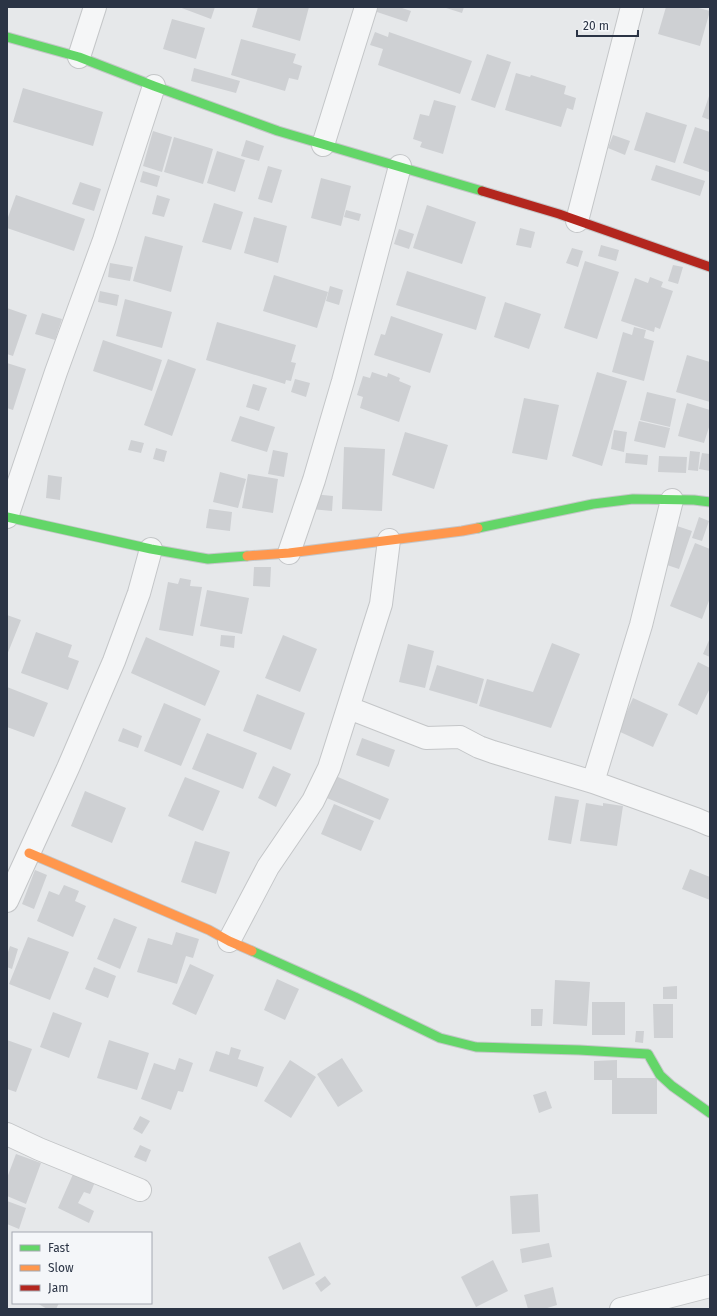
<svg xmlns="http://www.w3.org/2000/svg" width="717" height="1316" viewBox="0 0 717 1316" font-family="'Fira Sans',sans-serif">
	<style>
		.building { fill: #ced0d3 }
		.lines { fill: none; stroke-linecap: round; stroke-linejoin: round }
		.street-casing { stroke: #c4c6c8; stroke-width: 24 }
		.fast-casing { stroke: #c4c6c8; stroke-width: 11 }
		.slow-casing { stroke: #c4c6c8; stroke-width: 11 }
		.jam-casing { stroke: #c4c6c8; stroke-width: 11 }
		.street { stroke: #f5f6f7; stroke-width: 22 }
		.fast { stroke: #63d668; stroke-width: 9 }
		.slow { stroke: #ff974d; stroke-width: 9 }
		.jam { stroke: #b3261e; stroke-width: 9 }
	</style>
	<rect width="100%" height="100%" fill="#e6e8ea"/>
	<!-- building -->
	<path class="building" d="M179,7H215L211,19Z
		M258,7H309L300,41L252,27Z
		M372,7H399L411,11L407,22L371,10Z
		M443,7H464L462,13Z
		M666,7H695L710,11L700,46L658,34Z
		M172,19L205,28L196,59L163,49Z
		M375,32L388,37L389,32L472,61L460,94L378,65L383,49L370,45Z
		M241,39L296,54L293,63L302,66L298,80L289,78L285,91L231,75Z
		M487,54L511,62L495,108L471,100Z
		M194,68L240,81L236,93L191,81Z
		M516,73L530,77L531,75L566,86L564,94L576,98L573,110L567,108L561,127L505,110Z
		M23,88L103,112L93,146L13,122Z
		M710,93V120L702,117Z
		M434,100L456,106L443,154L420,147L422,142L413,139L420,114L429,116Z
		M646,112L687,125L675,163L634,150Z
		M695,127L710,132V169L709,172L683,163Z
		M153,131L172,137L162,172L143,166Z
		M613,135L630,141L625,155L608,148Z
		M174,137L213,149L203,184L164,172Z
		M246,140L264,146L259,161L241,156Z
		M217,151L245,160L235,192L207,183Z
		M656,165L705,181L700,196L651,180Z
		M268,166L282,170L272,203L258,199Z
		M143,171L160,176L157,187L140,182Z
		M321,178L351,186L341,226L311,218Z
		M80,182L101,189L94,211L72,204Z
		M16,195L85,219L74,251L7,228V220Z
		M157,195L170,199L164,217L152,214Z
		M214,203L243,212L231,250L202,242Z
		M427,205L476,222L462,264L413,248Z
		M346,210L361,214L359,221L344,217Z
		M254,217L287,226L278,263L244,253Z
		M520,228L535,232L531,248L516,245Z
		M399,229L414,234L409,249L394,244Z
		M145,236L183,246L171,292L133,281Z
		M601,245L619,250L616,261L598,256Z
		M572,248L583,251L578,267L566,263Z
		M585,261L619,272L597,339L564,328Z
		M110,263L133,267L130,281L108,277Z
		M673,265L683,267L678,284L668,281Z
		M407,271L486,297L476,330L396,305Z
		M274,275L328,292L317,328L263,311Z
		M650,277L663,282L661,287L673,291L660,329L655,327L654,332L621,321L635,278L648,283Z
		M330,286L343,290L339,305L326,301Z
		M100,291L119,295L117,306L98,302Z
		M125,299L172,312L162,348L116,336Z
		M505,302L541,314L529,349L494,337Z
		M7,308L27,315L13,356L7,354Z
		M42,313L62,319L55,340L35,334Z
		M391,316L443,334L430,373L374,355L381,334L385,335Z
		M217,322L296,345L291,362L296,363L291,381L286,380L285,384L206,360Z
		M634,327L646,330L644,338L654,341L644,381L612,372L623,332L632,335Z
		M103,340L162,360L152,391L93,371Z
		M687,355L710,362V402L676,392Z
		M168,359L196,369L172,436L144,425Z
		M7,363L26,369L13,410L7,408Z
		M372,372L387,377L388,373L400,378L399,381L411,386L399,422L360,408L363,397L357,395L363,376L370,378Z
		M597,372L627,381L602,466L572,456Z
		M295,379L310,383L306,397L291,392Z
		M253,384L267,388L259,411L246,407Z
		M647,392L676,399L670,427L640,420Z
		M524,398L559,405L547,460L512,453Z
		M687,403L710,410V424L704,443L678,436Z
		M240,416L275,427L267,452L231,441Z
		M639,421L670,428L665,448L634,441Z
		M614,430L627,432L624,452L611,449Z
		M405,432L448,445L434,489L392,475Z
		M131,440L144,443L141,453L128,450Z
		M344,447L385,449L382,511L342,509Z
		M156,448L167,451L164,462L153,459Z
		M273,450L288,453L284,477L268,474Z
		M690,451L700,452L698,471L688,470Z
		M626,453L648,455L647,465L625,463Z
		M702,453L710,454V471L699,469Z
		M659,456L687,457L686,473L658,472Z
		M220,472L246,479L238,508L213,502Z
		M248,474L278,479L273,513L242,508Z
		M48,475L62,477L60,500L46,498Z
		M313,494L333,496L332,511L311,509Z
		M209,509L232,512L230,531L206,528Z
		M699,517L709,521L702,541L692,538Z
		M677,526L692,531L679,569L664,564Z
		M695,543L710,549V598L702,619L670,606Z
		M254,567H271L270,587L253,586Z
		M180,578L191,580L190,586L202,587L193,636L159,630L168,582L178,584Z
		M207,590L249,598L242,634L200,626Z
		M7,615L21,620L7,655Z
		M36,632L72,645L68,657L79,661L68,690L21,673Z
		M221,635L235,636L234,648L220,646Z
		M283,635L317,649L300,692L265,678Z
		M146,637L220,671L205,706L131,673Z
		M710,638V657L703,654Z
		M552,643L580,654L551,728L479,706L487,679L533,692Z
		M408,644L434,651L425,688L399,682Z
		M698,662L710,668V688L697,715L678,705Z
		M437,665L484,679L477,704L429,690Z
		M7,687L48,703L34,737L7,727Z
		M257,694L305,713L291,750L243,731Z
		M633,698L668,714L653,747L618,731Z
		M164,703L201,719L181,766L144,751Z
		M123,728L142,736L138,748L118,741Z
		M207,733L257,753L243,789L192,769Z
		M362,738L395,750L389,767L356,755Z
		M273,766L291,774L276,807L258,798Z
		M331,774L389,799L380,820L322,796Z
		M185,777L220,791L203,831L168,816Z
		M85,791L126,808L112,843L71,826Z
		M555,796L579,800L571,844L548,840Z
		M586,803L603,806V803L623,806L617,846L580,841Z
		M334,804L374,821L361,851L321,834Z
		M195,841L230,852L216,894L181,882Z
		M690,869L710,877V900L682,889Z
		M35,870L47,875L34,909L22,904Z
		M64,885L79,891L75,901L86,906L73,937L37,921L49,891L59,895Z
		M114,918L137,927L120,969L97,959Z
		M176,932L199,939L193,958L186,956L177,984L137,972L148,938L172,945Z
		M28,937L69,952L50,1000L9,984Z
		M10,946L18,949L12,969L7,967V955Z
		M190,964L214,975L196,1015L172,1004Z
		M94,967L116,976L108,998L85,989Z
		M277,979L299,989L285,1020L264,1010Z
		M555,980L590,982L587,1026L553,1024Z
		M677,986V999H663V987Z
		M592,1002H625V1035H592Z
		M653,1004H673V1038H654Z
		M531,1009H543L542,1026H531Z
		M53,1012L82,1023L69,1058L40,1047Z
		M636,1031H644L643,1043L635,1042Z
		M7,1040L32,1049L16,1092L7,1089Z
		M109,1040L149,1053L137,1090L97,1078Z
		M231,1047L241,1050L238,1059L264,1067L257,1087L209,1071L216,1051L229,1055Z
		M179,1058L193,1063L183,1092L178,1091L171,1110L141,1099L154,1063L175,1070Z
		M342,1058L363,1091L338,1107L317,1074Z
		M290,1060L316,1077L291,1118L264,1101Z
		M617,1060V1078H657V1114H612V1080H594V1061Z
		M546,1091L552,1108L539,1113L533,1095Z
		M140,1116L150,1121L142,1134L133,1129Z
		M140,1145L151,1150L146,1162L134,1157Z
		M16,1154L41,1163L26,1204L7,1196V1178Z
		M74,1172L95,1182L90,1194L84,1192L78,1203L94,1211L89,1223L58,1208Z
		M538,1194L540,1232L512,1234L510,1196Z
		M7,1201L26,1208L19,1229L7,1224Z
		M300,1242L315,1275L283,1290L268,1257Z
		M549,1243L552,1257L522,1263L520,1249Z
		M493,1260L508,1291L476,1307L461,1277Z
		M325,1276L331,1284L321,1292L315,1283Z
		M553,1287L557,1305L544,1309H528L524,1295Z
		M37,1303H59L56,1309H47Z"/>
	<g class="lines">
		<defs>
			<path id="street" d="M79,57L95,7
				M323,145L366,7
				M577,221L632,7
				M7,517L56,372L104,240L154,86
				M289,553L314,480L343,381L400,166
				M349,708L426,738L460,737L479,747L493,752L593,782L696,819L710,825
				M593,782L641,625L672,500
				M7,901L68,768L114,661L139,593L151,549
				M229,941L268,867L313,801L329,768L381,604L389,540
				M7,1134L39,1149L140,1190
				M621,1309L710,1286"/>
			<path id="fast" d="M7,37L79,57L154,86L278,131L482,191
				M7,517L151,549L208,559L247,556
				M478,528L593,504L633,499L694,500L710,502
				M252,951L355,997L440,1038L476,1047L579,1050L648,1054L660,1075L672,1086L710,1113"/>
			<path id="slow" d="M247,556L289,553L462,531L478,528
				M29,853L209,930L229,941L252,951"/>
			<path id="jam" d="M482,191L559,214L710,267"/>
		</defs>
		<!-- street casing -->
		<use href="#street" class="street-casing"/>
		<!-- fast casing -->
		<use href="#fast" class="fast-casing"/>
		<!-- slow casing -->
		<use href="#slow" class="slow-casing"/>
		<!-- jam casing -->
		<use href="#jam" class="jam-casing"/>
		<!-- street -->
		<use href="#street" class="street"/>
		<!-- fast -->
		<use href="#fast" class="fast"/>
		<!-- slow -->
		<use href="#slow" class="slow"/>
		<!-- jam -->
		<use href="#jam" class="jam"/>
	</g>
	<!-- border -->
	<rect width="717" height="1316" fill="none" stroke="#2b3445" stroke-width="16"/>
	<!-- legend -->
	<rect x="12" y="1232" width="140" height="72" fill="#f4f6f9" stroke="#a4a8b1"/>
	<rect x="20" y="1245" width="20" height="6" fill="#63d668" stroke="#a4a8b1"/>
	<text x="48" y="1252" font-size="12" fill="#2b3445">Fast</text>
	<rect x="20" y="1265" width="20" height="6" fill="#ff974d" stroke="#a4a8b1"/>
	<text x="48" y="1272" font-size="12" fill="#2b3445">Slow</text>
	<rect x="20" y="1285" width="20" height="6" fill="#b3261e" stroke="#a4a8b1"/>
	<text x="48" y="1292" font-size="12" fill="#2b3445">Jam</text>
	<!-- scale -->
	<path d="M577 30v6h61v-6" fill="none" stroke="#2b3445" stroke-width="2"/>
	<text x="583" y="30" font-size="12" fill="#2b3445" stroke="#f4f6f9" stroke-width="3" paint-order="stroke">20 m</text>
</svg>
